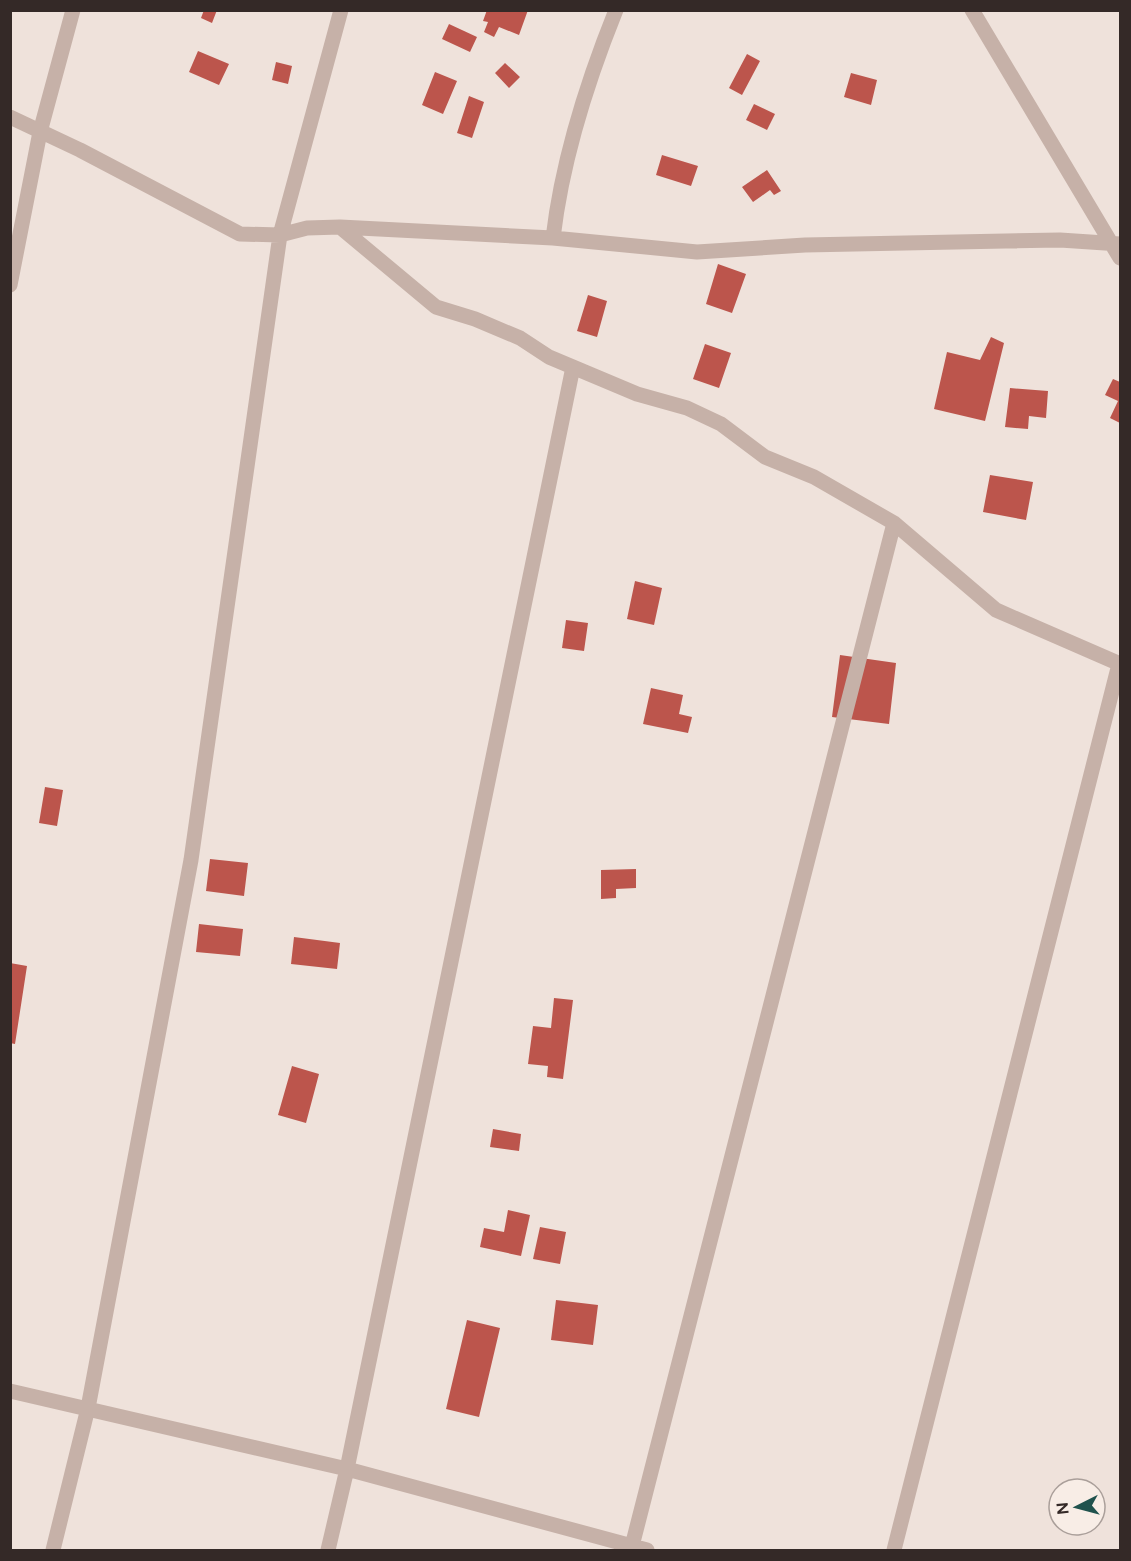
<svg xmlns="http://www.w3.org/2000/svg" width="1131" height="1561" viewBox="0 0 1131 1561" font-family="Figtree,sans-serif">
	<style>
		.building { fill: #bc554c }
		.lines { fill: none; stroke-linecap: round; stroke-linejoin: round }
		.minor { stroke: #c6b1a8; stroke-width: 15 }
	</style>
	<rect width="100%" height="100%" fill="#efe2db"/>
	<!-- building -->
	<path class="building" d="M204,10H217L212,23L201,18Z
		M487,10H528L519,35L499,27L494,37L484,32L488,22L483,21Z
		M449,24L477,37L470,52L442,39Z
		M198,51L229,64L219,85L189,72Z
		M747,54L760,61L742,95L729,88Z
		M276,62L292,66L288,84L272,80Z
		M505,63L520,77L509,88L495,73Z
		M435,72L457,81L443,114L422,105Z
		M851,73L877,80L871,105L844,97Z
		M469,96L484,102L472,138L457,133Z
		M754,104L775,114L767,130L746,120Z
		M662,155L698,166L691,186L656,175Z
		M767,170L781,191L774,195L770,190L753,202L742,187Z
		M718,264L746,274L732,313L706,304Z
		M588,295L607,301L597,337L577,331Z
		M991,337L1004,343L985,421L934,409L947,352L980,360Z
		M705,344L731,353L719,388L693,379Z
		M1113,379L1120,382V423L1110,418L1118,401L1105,395Z
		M1010,388L1048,391L1046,418L1029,416L1028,429L1005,427Z
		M990,475L1033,482L1026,520L983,512Z
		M635,581L662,588L654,625L627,619Z
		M566,620L588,623L584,651L562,648Z
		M840,655L896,663L889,724L832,717Z
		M651,688L683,695L679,714L692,717L688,733L643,724Z
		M45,787L63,790L57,826L39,823Z
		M210,859L248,863L244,896L206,891Z
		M636,869V888L616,889V898L601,899V870Z
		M199,924L243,929L240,956L196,952Z
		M294,937L340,943L337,969L291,964Z
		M10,963L27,966L15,1044L10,1043Z
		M554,998L573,1000L563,1079L547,1077L548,1066L528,1064L533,1026L551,1028Z
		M292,1066L319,1074L306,1123L278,1115Z
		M493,1129L521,1134L519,1151L490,1147Z
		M508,1210L530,1215L521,1256L480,1247L484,1228L504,1232Z
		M540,1227L566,1232L560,1264L533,1259Z
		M556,1300L598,1305L593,1345L551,1340Z
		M467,1320L500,1328L479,1417L446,1409Z"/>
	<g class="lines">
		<!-- minor -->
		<path class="minor" d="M972,10L1120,258
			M10,117L80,150L240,234L280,235L307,228L340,227L436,307L475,319L520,338L549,357L637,394L687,408L721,424L765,457L814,477L894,523L996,610L1120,664
			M340,227L553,238L697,252L805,245L1060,240L1120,244
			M553,238C562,161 587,82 616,10
			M10,285L40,132L73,10
			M10,1391L347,1469L647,1550
			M53,1550L88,1408L191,860L280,235L341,10
			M328,1550L347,1469L573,367
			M631,1550L894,523
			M894,1550L1119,664"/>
	</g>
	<!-- border -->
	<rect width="1131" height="1561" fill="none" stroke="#342927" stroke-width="24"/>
	<!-- north arrow -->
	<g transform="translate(1077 1507) rotate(264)"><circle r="28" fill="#f8ede6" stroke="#aa9f9a" stroke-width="1.5"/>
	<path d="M0-4.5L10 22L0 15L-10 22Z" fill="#20524d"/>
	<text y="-9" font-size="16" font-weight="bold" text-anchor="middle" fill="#342927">N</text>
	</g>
</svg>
